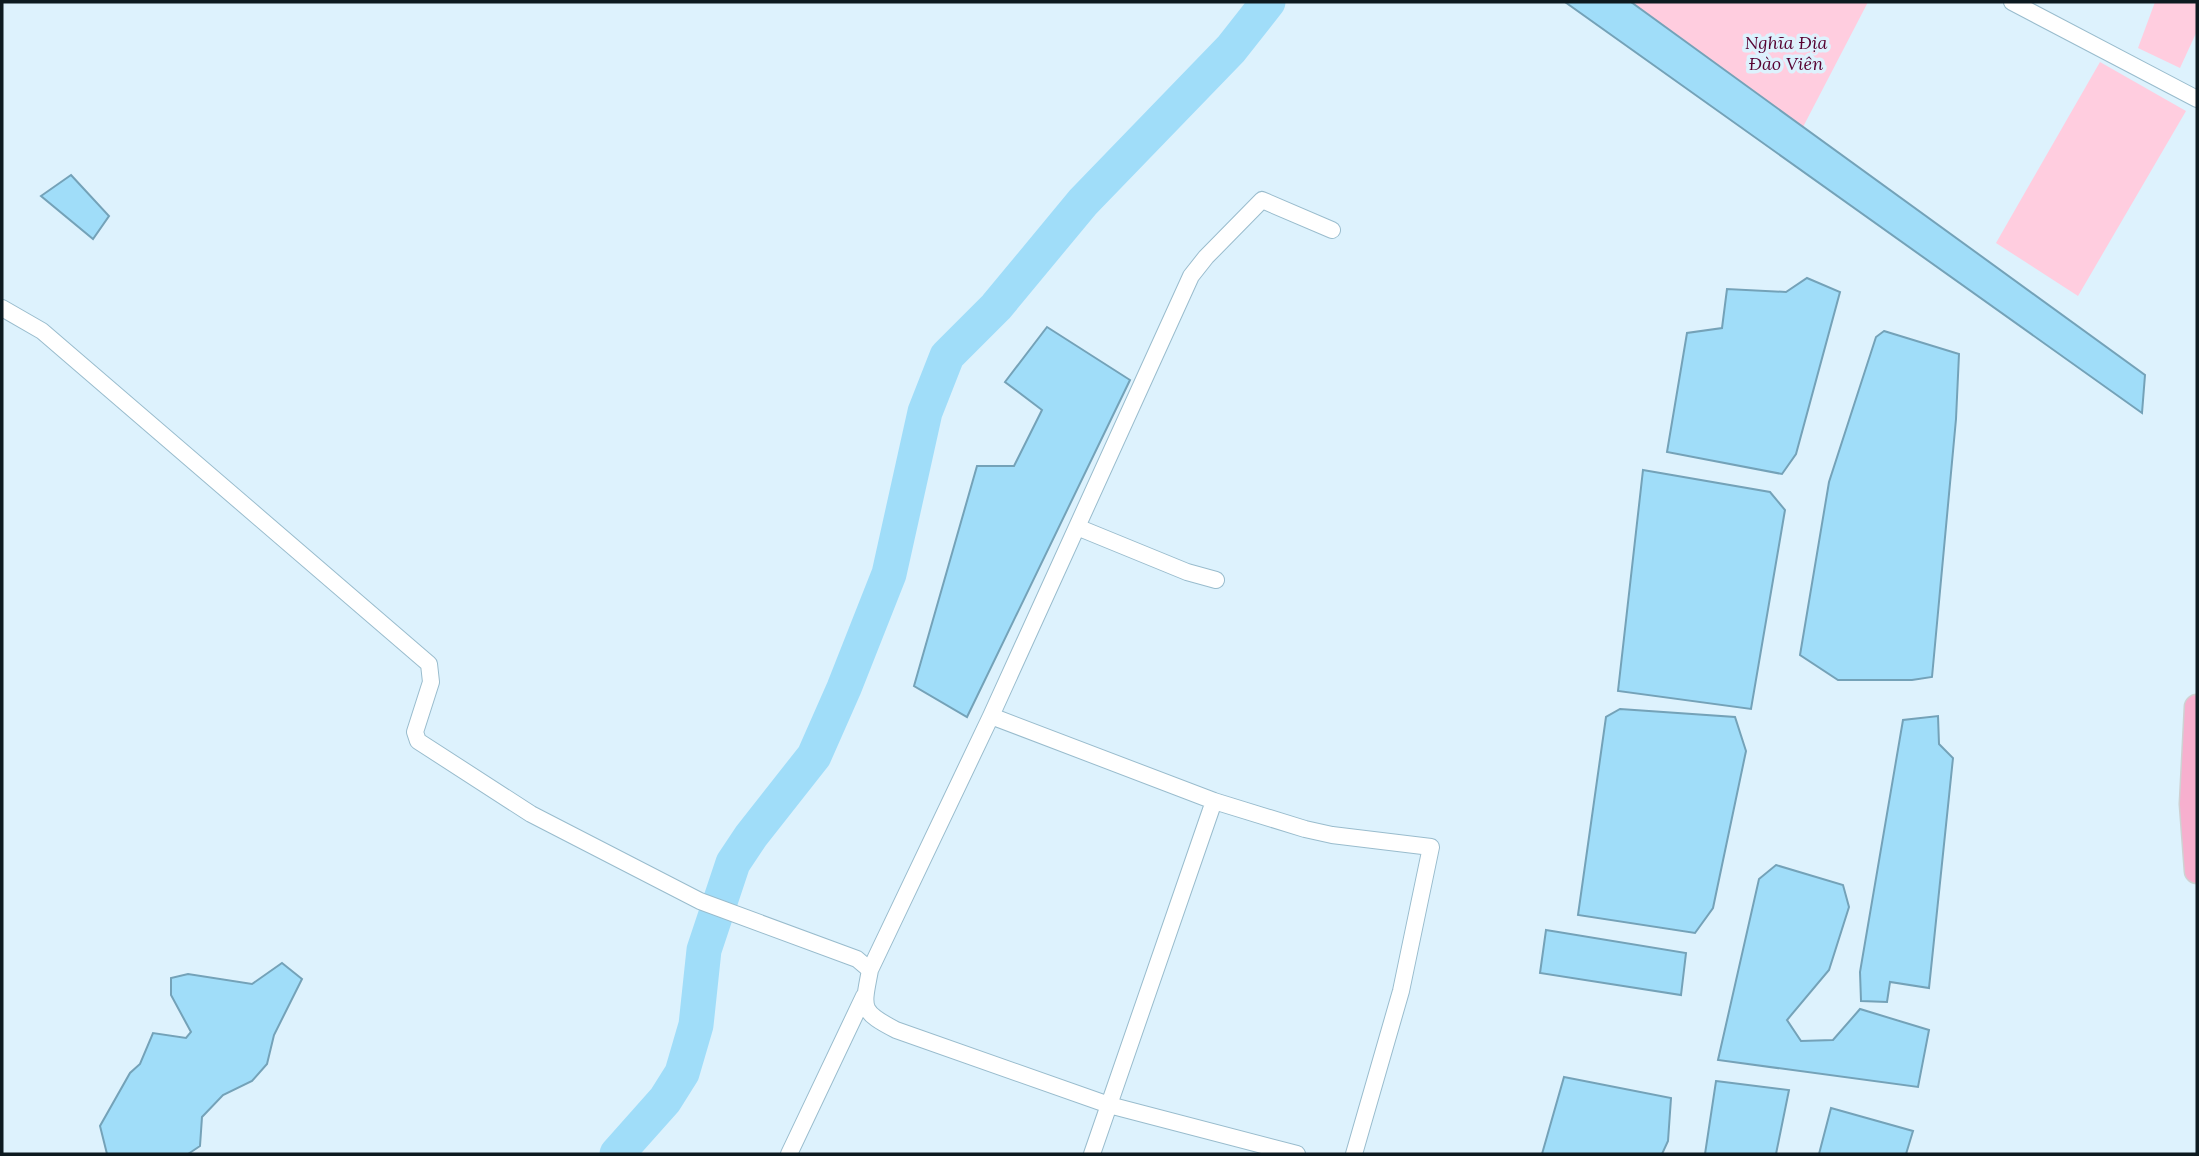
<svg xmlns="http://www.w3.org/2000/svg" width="2199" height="1156" viewBox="0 0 2199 1156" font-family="Lora,serif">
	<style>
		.green { fill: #ffcddf }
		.water { fill: #a0ddf9; stroke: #74a2b8; stroke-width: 2 }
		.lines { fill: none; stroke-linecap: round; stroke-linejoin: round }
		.river { stroke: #a0ddf9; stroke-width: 35 }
		.minor-casing { stroke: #99bccd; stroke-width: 18 }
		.primary-casing { stroke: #cfd1d2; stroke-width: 27 }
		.minor { stroke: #fff; stroke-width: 16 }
		.primary { stroke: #f7afce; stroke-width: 24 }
		.labels { text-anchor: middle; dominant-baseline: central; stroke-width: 7; stroke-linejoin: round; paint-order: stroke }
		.park-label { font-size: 18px; font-style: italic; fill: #570232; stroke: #ddf2fd }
	</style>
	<rect width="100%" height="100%" fill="#ddf2fd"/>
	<!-- green -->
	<path class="green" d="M1631,2H1868L1803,127Z
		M2155,2H2197V31L2180,68L2138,48Z
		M2100,62L2186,111L2078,296L1996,243Z"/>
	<!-- water -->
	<path class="water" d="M1565,2H1631L2145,375L2142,413Z
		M71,175L109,216L93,239L41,196Z
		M1807,278L1840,292L1796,454L1782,474L1667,452L1687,333L1722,328L1727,289L1786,292Z
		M1047,327L1130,380L967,717L914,686L977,466H1014L1042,410L1005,382Z
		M1884,331L1959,354L1956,419L1932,677L1912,680H1838L1800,655L1829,482L1876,337Z
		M1643,470L1770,492L1785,510L1751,709L1618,691Z
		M1620,709L1735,717L1746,751L1713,908L1695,933L1578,915L1606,717Z
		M1938,716L1939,744L1953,758L1929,988L1890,982L1887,1002L1861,1001L1860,972L1903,720Z
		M1776,865L1843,885L1849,907L1829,970L1787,1020L1801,1041L1833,1040L1860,1009L1929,1030L1918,1087L1718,1060L1759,879Z
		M1546,930L1686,953L1681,995L1540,973Z
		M282,963L302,979L274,1035L267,1064L252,1081L223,1095L202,1117L200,1146L188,1154H107L100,1126L130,1073L140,1064L153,1033L186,1038L191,1032L171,995V978L188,974L252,984Z
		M1564,1077L1671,1098L1668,1141L1662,1154H1542Z
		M1716,1081L1789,1090L1776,1154H1705Z
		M1831,1108L1913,1131L1906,1154H1819Z"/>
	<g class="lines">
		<!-- river -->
		<path class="river" d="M617,1154L665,1100L682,1073L696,1025L704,950L733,863L751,836L814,756L844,688L889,574L925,412L947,356L996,307L1083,202L1231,49L1268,2"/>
		<defs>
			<path id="minor" d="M2012,2L2197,99
				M2,308L42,331L429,664L431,682L415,732L418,741L531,814L700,901L857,959L870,970C863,1008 859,1011 896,1030L1109,1105L1297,1154
				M1077,527L1187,572L1216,580
				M991,716L1214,801L1305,829L1332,835L1431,847L1401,991L1354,1154
				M870,970L991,716L1191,276L1206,257L1262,200L1332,230
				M789,1154L864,996
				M1092,1154L1214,801"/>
			<path id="primary" d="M2197,707L2192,804L2197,871"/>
		</defs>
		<!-- minor casing -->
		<use href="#minor" class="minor-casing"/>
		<!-- primary casing -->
		<use href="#primary" class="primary-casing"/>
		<!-- minor -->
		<use href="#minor" class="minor"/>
		<!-- primary -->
		<use href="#primary" class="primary"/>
	</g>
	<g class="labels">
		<!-- park labels -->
		<g class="park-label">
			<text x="1786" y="42">Nghĩa Địa<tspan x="1786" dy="21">Đào Viên</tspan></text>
		</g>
	</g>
	<!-- border -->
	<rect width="2199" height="1156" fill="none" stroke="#0d1a20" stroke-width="7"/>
</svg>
